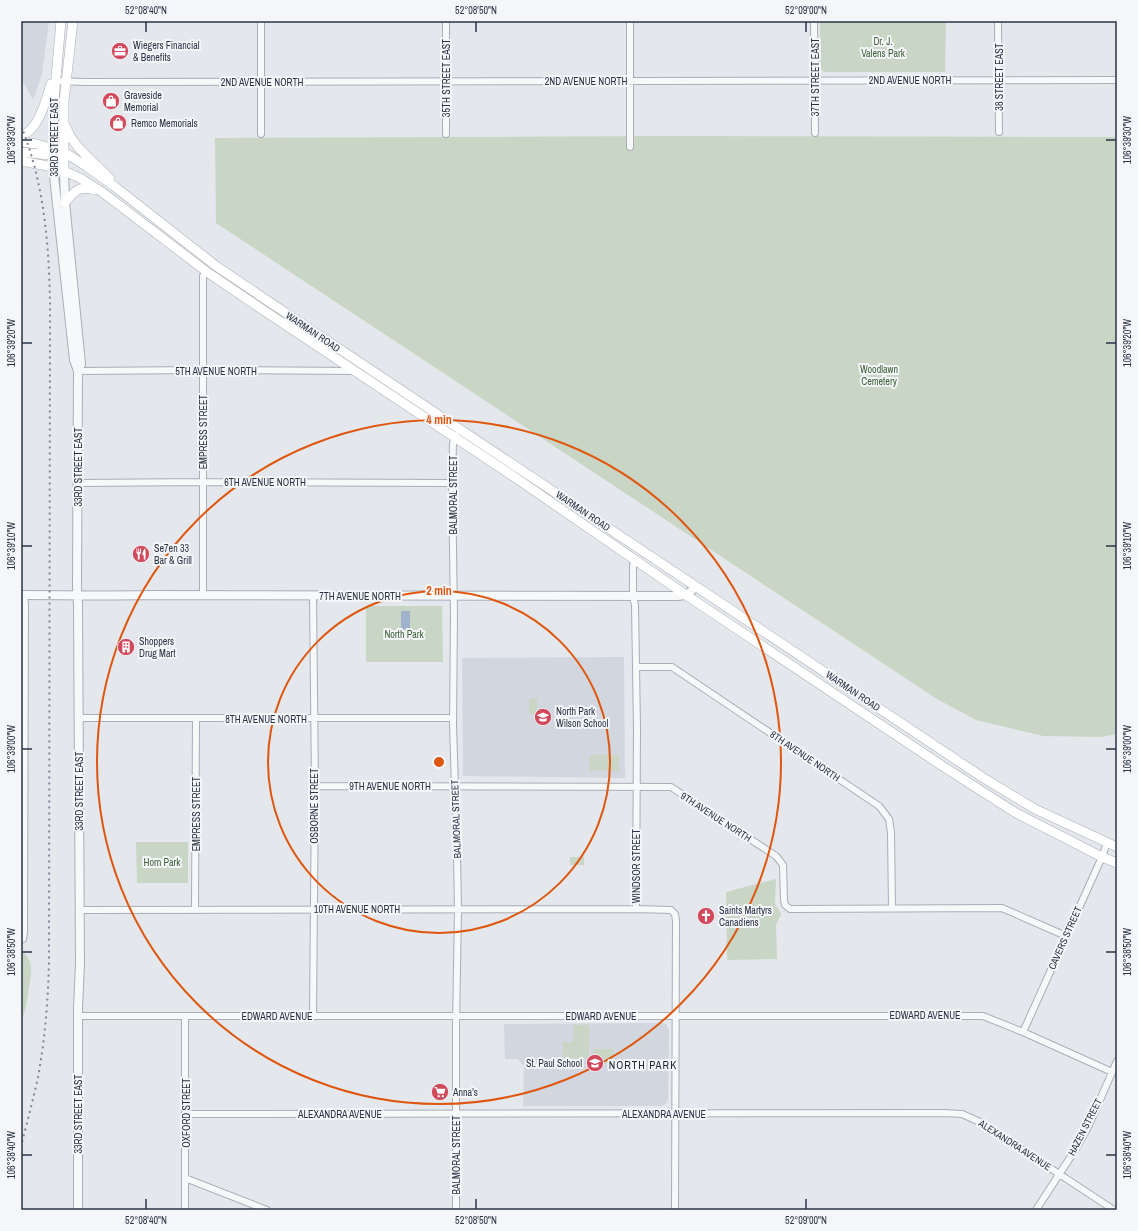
<svg xmlns="http://www.w3.org/2000/svg" width="1138" height="1231" viewBox="0 0 1138 1231" font-family="'Archivo Narrow',sans-serif">
	<style>
		.built { fill: #d2d6de }
		.green { fill: #c9d6c5 }
		.water { fill: #9fb4cc }
		.lines { fill: none; stroke-linecap: round; stroke-linejoin: round }
		.minor-casing { stroke: #a9aeb7; stroke-width: 8 }
		.tertiary-casing { stroke: #a9aeb7; stroke-width: 10 }
		.secondary-casing { stroke: #a9aeb7; stroke-width: 10 }
		.minor { stroke: #f7f8fa; stroke-width: 6 }
		.tertiary { stroke: #f7f8fa; stroke-width: 8 }
		.secondary { stroke: #fff; stroke-width: 9 }
		.rail { stroke: #7d8696; stroke-width: 2; stroke-dasharray: 2 4; stroke-linecap: butt }
		.ticks { fill: none; stroke: #2b3445; stroke-width: 1.5 }
		.ring { fill: none; stroke: #df570f; stroke-width: 2 }
		.labels { text-anchor: middle; dominant-baseline: central; stroke-width: 4; stroke-linejoin: round; paint-order: stroke }
		.park-label { font-size: 10px; fill: #3f6138; stroke: #f4f6f9 }
		.poi-label { font-size: 10px; fill: #2b3445; stroke: #f4f6f9; text-anchor: start }
		.street-label { font-size: 10px; fill: #2b3445; stroke: #f4f6f9 }
		.neighbourhood-label { font-size: 11px; letter-spacing: 1px; fill: #1d2536; stroke: #f4f6f9 }
		.centre { fill: #df570f; stroke: #f4f6f9; stroke-width: 2 }
		.ring-label { font-size: 12px; text-anchor: middle; font-weight: bold; fill: #df570f; stroke: #f4f6f9; stroke-width: 4; stroke-linejoin: round; paint-order: stroke }
		.neatline { fill: none; stroke: #2b3445; stroke-width: 1.5 }
		.ticks-label { font-size: 10px; text-anchor: middle; fill: #2b3445 }
	</style>
	<rect width="100%" height="100%" fill="#e4e7ec"/>
	<!-- built -->
	<path class="built" d="M21,21H49L42,74L33,100L21,78Z
		M21,169H23V247L22,357V585H21Z
		M624,657L625,778L463,776L462,658Z
		M664,1023L666,1024L669,1030L668,1100L666,1104L661,1106H523L524,1066L518,1059H505L504,1024Z"/>
	<!-- green -->
	<path class="green" d="M820,21H946L945,72H824L820,68Z
		M675,136L1117,137V734L1101,737L1043,736L976,720L937,699L216,223L215,138Z
		M366,606H442L443,662H366Z
		M529,699H537V714H529Z
		M590,755H619V771H590Z
		M136,842H188V883H137Z
		M570,857H584V865H570Z
		M776,879L775,904L781,914L776,925L777,959L727,960L726,892Z
		M21,950C37,963 30,977 28,994C26,1004 26,1011 21,1021Z
		M573,1025H589V1058H563V1042H573Z
		M593,1049H613V1062H593Z"/>
	<!-- water -->
	<path class="water" d="M401,611H410V630H401Z"/>
	<g class="lines">
		<defs>
			<path id="minor" d="M446,21V134
				M814,21L815,133
				M998,21L999,132
				M55,81L85,82L1117,80
				M261,134V21
				M630,147V21
				M78,371L203,370L354,371
				M456,435L453,443L452,483L454,615L453,725L455,787L456,800L458,910L456,1026V1210
				M78,483L204,482L452,483
				M203,595V276L207,272
				M636,667H672L879,806L889,819L891,833L892,908
				M78,718H453
				M315,786L671,787L776,856L783,865L784,900L785,905L790,909L1002,908L1066,936
				M195,909L196,719
				M636,909L637,728L635,605L633,596V565L637,561
				M79,910L636,909L671,910L675,914L676,921L675,1210
				M21,940L23,939L24,932L25,605L24,595
				M78,1016H983L1023,1032L1112,1072
				M185,1016V1210
				M313,1016L315,786L313,596
				M1023,1032L1102,857L1107,843
				M186,1114L944,1113L962,1114L980,1122L1114,1210
				M185,1178L267,1210
				M1036,1210L1077,1147L1089,1125L1117,1061"/>
			<path id="tertiary" d="M53,167L74,360L78,371L77,587L78,605L80,963L78,1008V1210
				M64,171L65,202L81,364L78,371
				M21,595C63,595 105,596 147,595L677,596L686,595L696,587"/>
			<path id="secondary" d="M66,127C74,149 95,162 110,179
				M21,136C39,130 46,100 51,84
				M21,142L37,144L64,152L86,166L114,186L216,266L317,334L982,777L1035,809L1117,847
				M21,152L58,156
				M21,161L53,167L64,171L80,178L102,192L207,272L260,308L513,476L686,595L944,767L1016,813L1102,857L1117,863
				M53,167L54,100L61,21
				M64,171V101L73,21
				M65,202C76,190 78,186 95,190"/>
		</defs>
		<!-- minor casing -->
		<use href="#minor" class="minor-casing"/>
		<!-- tertiary casing -->
		<use href="#tertiary" class="tertiary-casing"/>
		<!-- secondary casing -->
		<use href="#secondary" class="secondary-casing"/>
		<!-- minor -->
		<use href="#minor" class="minor"/>
		<!-- tertiary -->
		<use href="#tertiary" class="tertiary"/>
		<!-- secondary -->
		<use href="#secondary" class="secondary"/>
		<!-- rail -->
		<path class="rail" d="M21,126C44,182 49,244 50,304L49,963C48,1001 45,1040 38,1077C33,1100 27,1123 21,1146"/>
	</g>
	<!-- ticks -->
	<path class="ticks" d="M146,22V32M476,22V32M806,22V32M22,140H32M1106,140H1116M22,343H32M1106,343H1116M22,546H32M1106,546H1116M22,749H32M1106,749H1116M22,952H32M1106,952H1116M22,1155H32M1106,1155H1116M146,1199V1209M476,1199V1209M806,1199V1209"/>
	<!-- distance rings -->
	<g class="ring">
		<circle cx="439" cy="762" r="171"/>
		<circle cx="439" cy="762" r="342"/>
	</g>
	<!-- icons -->
	<defs>
		<symbol id="office-disc" viewBox="-11 -11 22 22"><circle r="9.5" fill="#d1495b" stroke="#f4f6f9"/><path d="M-6-3h4V-5.5h4V-3h4V5H-6ZM-1-4.5V-3h2v-1.5ZM-6 0V1H6V0Z" fill="#fff"/></symbol>
		<symbol id="shop-disc" viewBox="-11 -11 22 22"><circle r="9.5" fill="#d1495b" stroke="#f4f6f9"/><path d="M-5-2.5h2.3a2.7 3.5 0 0 1 5.4 0H5L5.5 6h-11ZM-1.5-2.5h3a1.5 2.3 0 0 0-3 0Z" fill="#fff"/></symbol>
		<symbol id="restaurant-disc" viewBox="-11 -11 22 22"><circle r="9.5" fill="#d1495b" stroke="#f4f6f9"/><path d="M-5-6h1v4h1v-4h1v4h1v-4h1v5L-1.5 .5V6h-2V.5L-5-1ZM5-6V6H3V1.5H1.5Q1.5-4 5-6Z" fill="#fff"/></symbol>
		<symbol id="building-disc" viewBox="-11 -11 22 22"><circle r="9.5" fill="#d1495b" stroke="#f4f6f9"/><path d="M-4-6H4V6H1V3H-1V6H-4ZM-2.5-4.3h1.7v1.8h-1.7ZM.8-4.3h1.7v1.8H.8ZM-2.5-1h1.7V.8h-1.7ZM.8-1h1.7V.8H.8Z" fill="#fff"/></symbol>
		<symbol id="school-disc" viewBox="-11 -11 22 22"><circle r="9.5" fill="#d1495b" stroke="#f4f6f9"/><path d="M0-5L7-2L0 1L-7-2ZM-4 1L0 2.5L4 1V4Q0 6-4 4Z" fill="#fff"/></symbol>
		<symbol id="church-disc" viewBox="-11 -11 22 22"><circle r="9.5" fill="#d1495b" stroke="#f4f6f9"/><path d="M-1.2-6h2.4v3.5h3.3v2.4h-3.3V6h-2.4V-.1h-3.3v-2.4h3.3Z" fill="#fff"/></symbol>
		<symbol id="supermarket-disc" viewBox="-11 -11 22 22"><circle r="9.5" fill="#d1495b" stroke="#f4f6f9"/><path d="M-6-5.5h2.5l.6 2H6L4.5 2H-2.5L-4.4-4H-6ZM-1.5 3.2a1.3 1.3 0 1 0 .1 0ZM3 3.2a1.3 1.3 0 1 0 .1 0Z" fill="#fff"/></symbol>
	</defs>
	<g fill-rule="evenodd">
		<use href="#office-disc" x="110" y="41" width="20" height="20"/>
		<use href="#shop-disc" x="101" y="91" width="20" height="20"/>
		<use href="#shop-disc" x="108" y="113" width="20" height="20"/>
		<use href="#restaurant-disc" x="131" y="544" width="20" height="20"/>
		<use href="#building-disc" x="116" y="637" width="20" height="20"/>
		<use href="#school-disc" x="533" y="707" width="20" height="20"/>
		<use href="#church-disc" x="696" y="906" width="20" height="20"/>
		<use href="#school-disc" x="585" y="1053" width="20" height="20"/>
		<use href="#supermarket-disc" x="430" y="1082" width="20" height="20"/>
	</g>
	<g class="labels">
		<!-- park labels -->
		<g class="park-label">
			<text x="883" y="41">Dr. J.<tspan x="883" dy="12">Valens Park</tspan></text>
			<text x="879" y="369">Woodlawn<tspan x="879" dy="12">Cemetery</tspan></text>
			<text x="404" y="634">North Park</text>
			<text x="162" y="862">Horn Park</text>
		</g>
		<!-- poi labels -->
		<g class="poi-label">
			<text x="133" y="45">Wiegers Financial<tspan x="133" dy="12">&amp; Benefits</tspan></text>
			<text x="124" y="95">Graveside<tspan x="124" dy="12">Memorial</tspan></text>
			<text x="131" y="123">Remco Memorials</text>
			<text x="154" y="548">Se7en 33<tspan x="154" dy="12">Bar &amp; Grill</tspan></text>
			<text x="139" y="641">Shoppers<tspan x="139" dy="12">Drug Mart</tspan></text>
			<text x="556" y="711">North Park<tspan x="556" dy="12">Wilson School</tspan></text>
			<text x="719" y="910">Saints Martyrs<tspan x="719" dy="12">Canadiens</tspan></text>
			<text x="582" y="1063" text-anchor="end">St. Paul School</text>
			<text x="453" y="1092">Anna's</text>
		</g>
		<!-- street labels -->
		<g class="street-label">
			<text transform="translate(815 77) rotate(-90)">37TH STREET EAST</text>
			<text transform="translate(999 77) rotate(-90)">38 STREET EAST</text>
			<text transform="translate(446 78) rotate(-90)">35TH STREET EAST</text>
			<text x="910" y="80">2ND AVENUE NORTH</text>
			<text x="586" y="81">2ND AVENUE NORTH</text>
			<text x="262" y="82">2ND AVENUE NORTH</text>
			<text transform="translate(54 137) rotate(-90)">33RD STREET EAST</text>
			<text transform="translate(313 332) rotate(34)">WARMAN ROAD</text>
			<text x="216" y="371">5TH AVENUE NORTH</text>
			<text transform="translate(203 432) rotate(-90)">EMPRESS STREET</text>
			<text transform="translate(78 467) rotate(-90)">33RD STREET EAST</text>
			<text x="265" y="482">6TH AVENUE NORTH</text>
			<text transform="translate(453 495) rotate(-90)">BALMORAL STREET</text>
			<text transform="translate(583 511) rotate(34)">WARMAN ROAD</text>
			<text x="360" y="596">7TH AVENUE NORTH</text>
			<text transform="translate(853 691) rotate(34)">WARMAN ROAD</text>
			<text x="266" y="719">8TH AVENUE NORTH</text>
			<text transform="translate(805 756) rotate(34)">8TH AVENUE NORTH</text>
			<text x="390" y="786">9TH AVENUE NORTH</text>
			<text transform="translate(79 791) rotate(-90)">33RD STREET EAST</text>
			<text transform="translate(314 806) rotate(-90)">OSBORNE STREET</text>
			<text transform="translate(196 814) rotate(-90)">EMPRESS STREET</text>
			<text transform="translate(716 817) rotate(33)">9TH AVENUE NORTH</text>
			<text transform="translate(456 819) rotate(-92)">BALMORAL STREET</text>
			<text transform="translate(636 866) rotate(-90)">WINDSOR STREET</text>
			<text x="357" y="909">10TH AVENUE NORTH</text>
			<text transform="translate(1065 938) rotate(-66)">CAVERS STREET</text>
			<text x="925" y="1015">EDWARD AVENUE</text>
			<text x="277" y="1016">EDWARD AVENUE</text>
			<text x="601" y="1016">EDWARD AVENUE</text>
			<text transform="translate(186 1113) rotate(-90)">OXFORD STREET</text>
			<text transform="translate(78 1114) rotate(-90)">33RD STREET EAST</text>
			<text x="340" y="1114">ALEXANDRA AVENUE</text>
			<text x="664" y="1114">ALEXANDRA AVENUE</text>
			<text transform="translate(1085 1127) rotate(-63)">HAZEN STREET</text>
			<text transform="translate(1015 1145) rotate(33)">ALEXANDRA AVENUE</text>
			<text transform="translate(456 1155) rotate(-90)">BALMORAL STREET</text>
		</g>
		<!-- neighbourhood labels -->
		<g class="neighbourhood-label">
			<text x="643" y="1065">NORTH PARK</text>
		</g>
	</g>
	<circle cx="439" cy="762" r="6" class="centre"/>
	<g class="ring-label">
		<text x="439" y="424">4 min</text>
		<text x="439" y="595">2 min</text>
	</g>
	<!-- border -->
	<rect width="1138" height="1231" fill="none" stroke="#f4f6f9" stroke-width="44"/>
	<rect x="22" y="22" width="1094" height="1187" class="neatline"/>
	<g class="ticks-label">
		<text x="146" y="14">52°08'40"N</text>
		<text x="476" y="14">52°08'50"N</text>
		<text x="806" y="14">52°09'00"N</text>
		<text transform="translate(1127 140) rotate(-90)" y="4">106°39'30"W</text>
		<text transform="translate(11 140) rotate(-90)" y="4">106°39'30"W</text>
		<text transform="translate(1127 343) rotate(-90)" y="4">106°39'20"W</text>
		<text transform="translate(11 343) rotate(-90)" y="4">106°39'20"W</text>
		<text transform="translate(1127 546) rotate(-90)" y="4">106°39'10"W</text>
		<text transform="translate(11 546) rotate(-90)" y="4">106°39'10"W</text>
		<text transform="translate(1127 749) rotate(-90)" y="4">106°39'00"W</text>
		<text transform="translate(11 749) rotate(-90)" y="4">106°39'00"W</text>
		<text transform="translate(1127 952) rotate(-90)" y="4">106°38'50"W</text>
		<text transform="translate(11 952) rotate(-90)" y="4">106°38'50"W</text>
		<text transform="translate(1127 1155) rotate(-90)" y="4">106°38'40"W</text>
		<text transform="translate(11 1155) rotate(-90)" y="4">106°38'40"W</text>
		<text x="146" y="1224">52°08'40"N</text>
		<text x="476" y="1224">52°08'50"N</text>
		<text x="806" y="1224">52°09'00"N</text>
	</g>
</svg>
